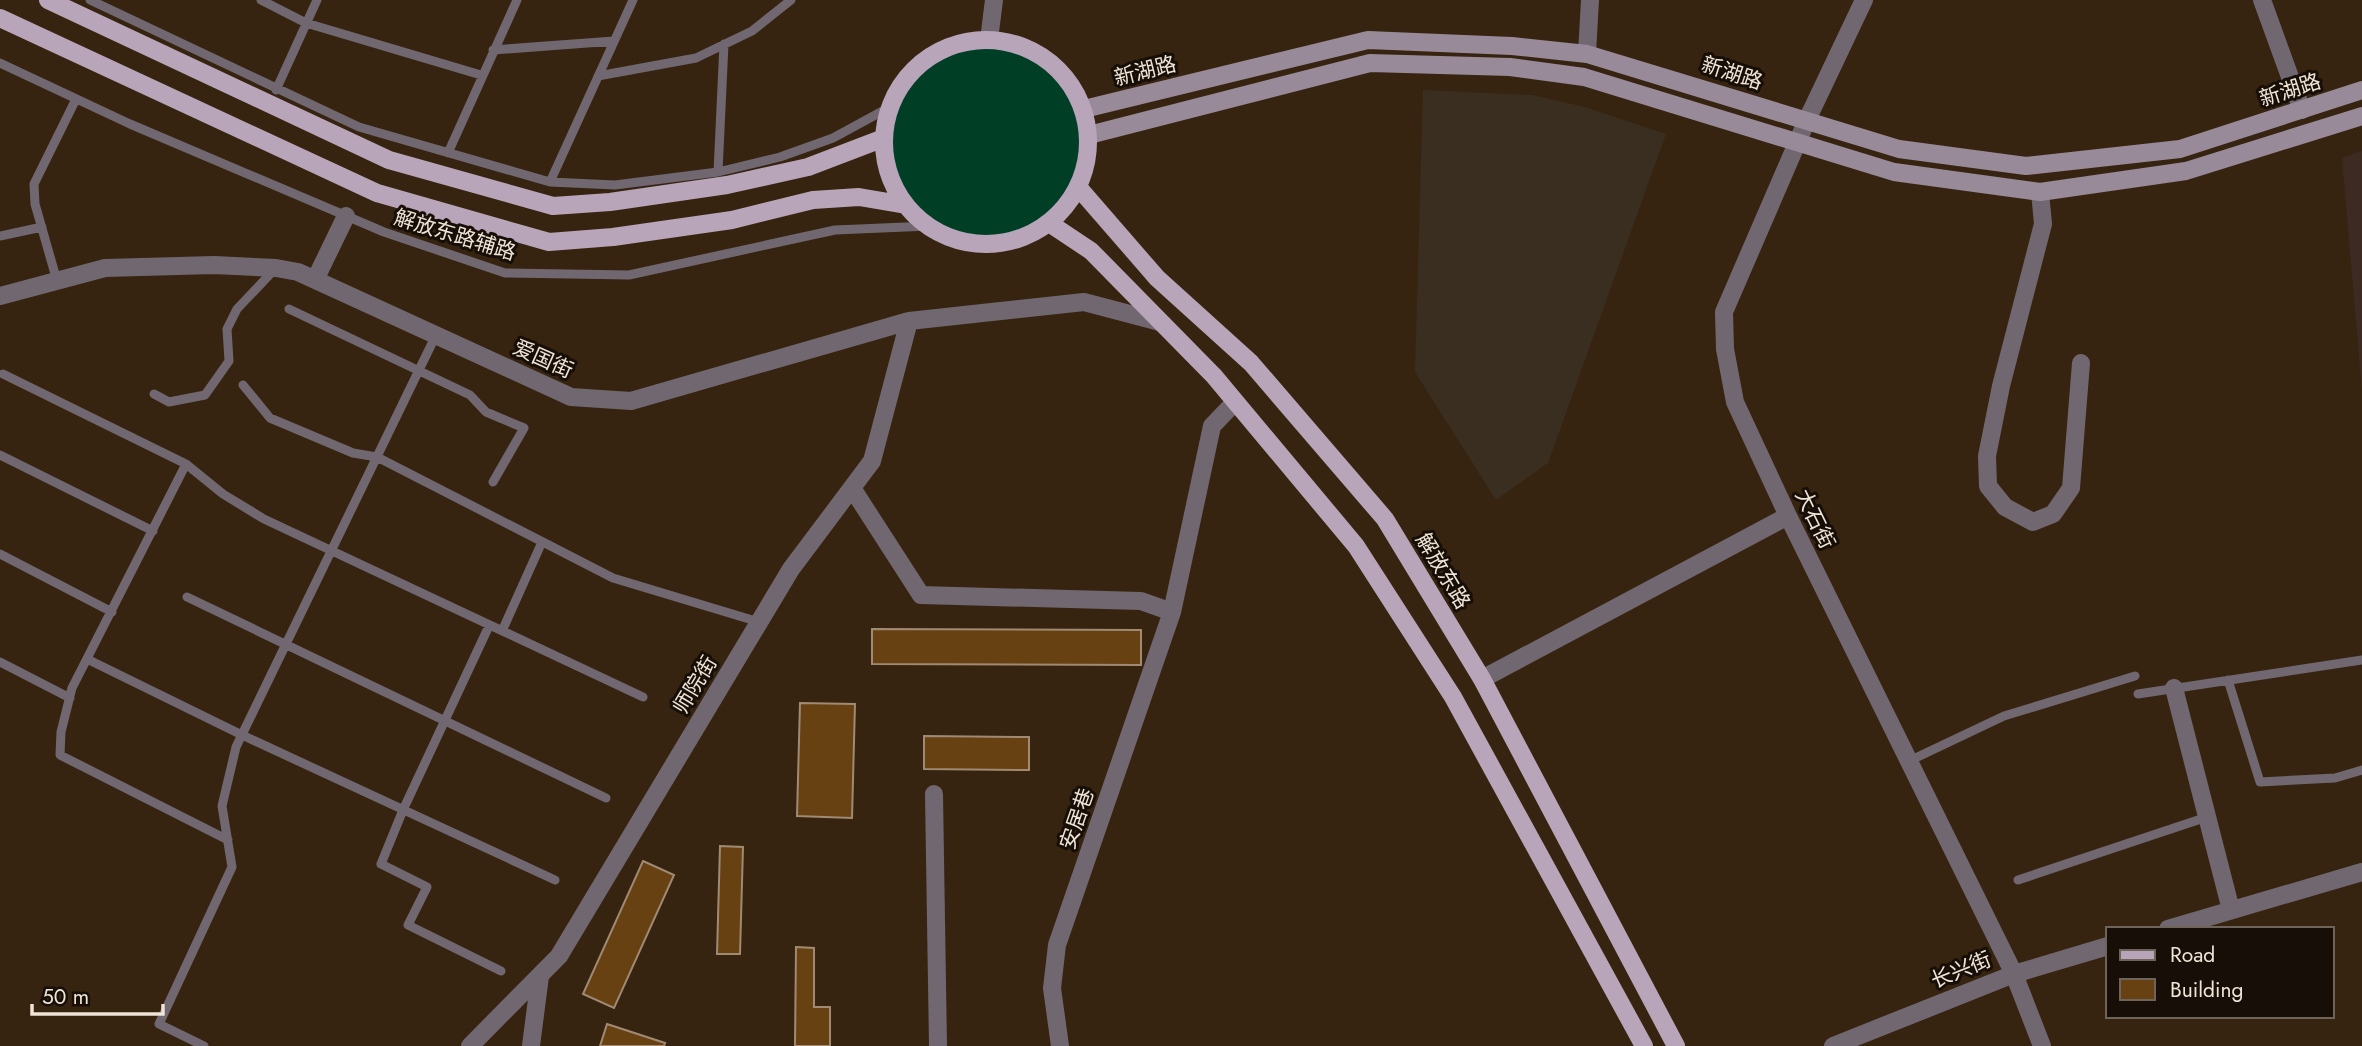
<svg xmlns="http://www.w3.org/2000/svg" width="2362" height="1046" viewBox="0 0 2362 1046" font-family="Jost,'Noto Sans SC',sans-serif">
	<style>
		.education { fill: #392e1f }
		.medical { fill: #3d2b23 }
		.green { fill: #003f26 }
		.building { fill: #674112; stroke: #a08a73; stroke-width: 2 }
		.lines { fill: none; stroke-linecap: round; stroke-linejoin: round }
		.service { stroke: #706770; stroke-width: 9 }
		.minor { stroke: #706770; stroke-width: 18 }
		.tertiary { stroke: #706770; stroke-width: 18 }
		.secondary { stroke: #998a99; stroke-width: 18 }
		.primary { stroke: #b9a5b9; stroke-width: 18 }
		.labels { text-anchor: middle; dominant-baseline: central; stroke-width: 6; stroke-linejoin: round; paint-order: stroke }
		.street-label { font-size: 21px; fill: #f0e4d7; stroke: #170f07 }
	</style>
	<rect width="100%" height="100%" fill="#362410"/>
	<!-- education -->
	<path class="education" d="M1423,90L1533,95L1585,107L1666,134L1548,463L1496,500L1415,372Z"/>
	<!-- medical -->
	<path class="medical" d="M2362,151V391L2342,158Z"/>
	<!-- green -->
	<path class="green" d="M884 142a102 102 0 1 1 204 0a102 102 0 1 1-204 0Z"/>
	<!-- building -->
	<path class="building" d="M872,629L1141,630V665L872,664Z
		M800,703L855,704L852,818L797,816Z
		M924,736L1029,737V770L924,769Z
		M720,846L743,847L740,954H717Z
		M643,861L674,875L614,1008L583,994Z
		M796,947L814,948V1007H830V1046H795Z
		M607,1024L665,1043L664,1046H600Z"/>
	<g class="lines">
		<!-- service -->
		<path class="service" d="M90,0L359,127L550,182L615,185L718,172L780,157L833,138L890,107
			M261,0L306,23L481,75
			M493,50L614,41
			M0,63L130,124L384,232L505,273L629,275L835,230L929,226
			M598,76L696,58L752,31L791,0
			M276,90L317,0
			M448,153L517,0
			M718,172L724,44
			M550,182L633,0
			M0,236L42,227
			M57,281L35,204L34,184L76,99
			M289,309L470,395L486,412L524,428L493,482
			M3,374L186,464L72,688L61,732L60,755L228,840
			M243,385L270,418L353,453L377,457L613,578L759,622
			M154,394L169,402L205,395L229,361L227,329L237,309L275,269
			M0,455L153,531
			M186,464L223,494L264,519L643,697
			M0,554L112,612
			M187,597L606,798
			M489,626L403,810L381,864L427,887L408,925L501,971
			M502,631L542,542
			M87,659L242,735L555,880
			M0,662L70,698
			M2228,680L2260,782L2335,778L2362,770
			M2138,694L2362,660
			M1909,761L2004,716L2135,676
			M2018,880L2207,817
			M204,1046L159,1024L232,867L222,806L236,747L436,335"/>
		<!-- minor -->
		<path class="minor" d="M1864,0L1807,120L1724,312L1725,349L1735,402L1788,516L2014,974L2042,1046
			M2262,0L2302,110
			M1587,54L1590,0
			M2040,192L2043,224L2001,386L1987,456L1988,486L2005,507L2033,522L2053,514L2071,488L2081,363
			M315,280L346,216
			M0,296L105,268L214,265L276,268L298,272L571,397L631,401L909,321L1084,302L1160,322
			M852,488L921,595L1141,601L1172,612
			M1482,679L1788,516
			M2174,688L2231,910
			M934,794L938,1046
			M2168,929L2362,872
			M470,1046L559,956L791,569L872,461L909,321
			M531,1046L540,976
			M1060,1046L1052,988L1057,945L1172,612L1212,426L1235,402
			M1833,1046L2014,974L2108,946"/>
		<!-- tertiary -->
		<path class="tertiary" d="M989,40L994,0"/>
		<!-- secondary -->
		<path class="secondary" d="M1084,109L1368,40L1512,46L1587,54L1899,149L2026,166L2180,149L2362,90
			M1089,135L1370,63L1510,67L1584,77L1894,172L2040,192L2186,171L2362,116"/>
		<!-- primary -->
		<path class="primary" d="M48,0L389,160L553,206L610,202L727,185L808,167L884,138
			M0,18L377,193L549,242L613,237L732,220L813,200L859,197L906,205
			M884 142a102 102 0 1 1 204 0a102 102 0 1 1-204 0Z
			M1078,187L1157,278L1251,363L1385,519L1482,679L1676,1046
			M1049,223L1091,251L1214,376L1356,546L1453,697L1644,1046"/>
	</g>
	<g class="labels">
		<!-- street labels -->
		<g class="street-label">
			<text transform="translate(1145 71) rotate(-14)">新湖路</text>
			<text transform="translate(1732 73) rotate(18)">新湖路</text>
			<text transform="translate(2290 90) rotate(-18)">新湖路</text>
			<text transform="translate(455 235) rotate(17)">解放东路辅路</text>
			<text transform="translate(543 359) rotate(24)">爱国街</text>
			<text transform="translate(1815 519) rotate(64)">大石街</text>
			<text transform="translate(1443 571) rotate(59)">解放东路</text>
			<text transform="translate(695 685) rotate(-59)">师院街</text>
			<text transform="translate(1077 819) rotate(-71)">安居巷</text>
			<text transform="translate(1961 970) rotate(-22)">长兴街</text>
		</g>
	</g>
	<!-- legend -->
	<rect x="2106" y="927" width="228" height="91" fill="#170f07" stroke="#6e645a" stroke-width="2"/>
	<rect x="2120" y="950" width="35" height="10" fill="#b9a5b9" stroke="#6e645a" stroke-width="2"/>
	<text x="2170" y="962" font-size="21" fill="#f0e4d7">Road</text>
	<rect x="2120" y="979" width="35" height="21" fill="#674112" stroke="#6e645a" stroke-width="2"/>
	<text x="2170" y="997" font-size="21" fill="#f0e4d7">Building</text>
	<!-- scale -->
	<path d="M32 1004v10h131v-10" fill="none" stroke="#f0e4d7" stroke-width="3.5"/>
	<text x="42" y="1004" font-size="21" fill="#f0e4d7" stroke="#170f07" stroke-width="5" paint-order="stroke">50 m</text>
</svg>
